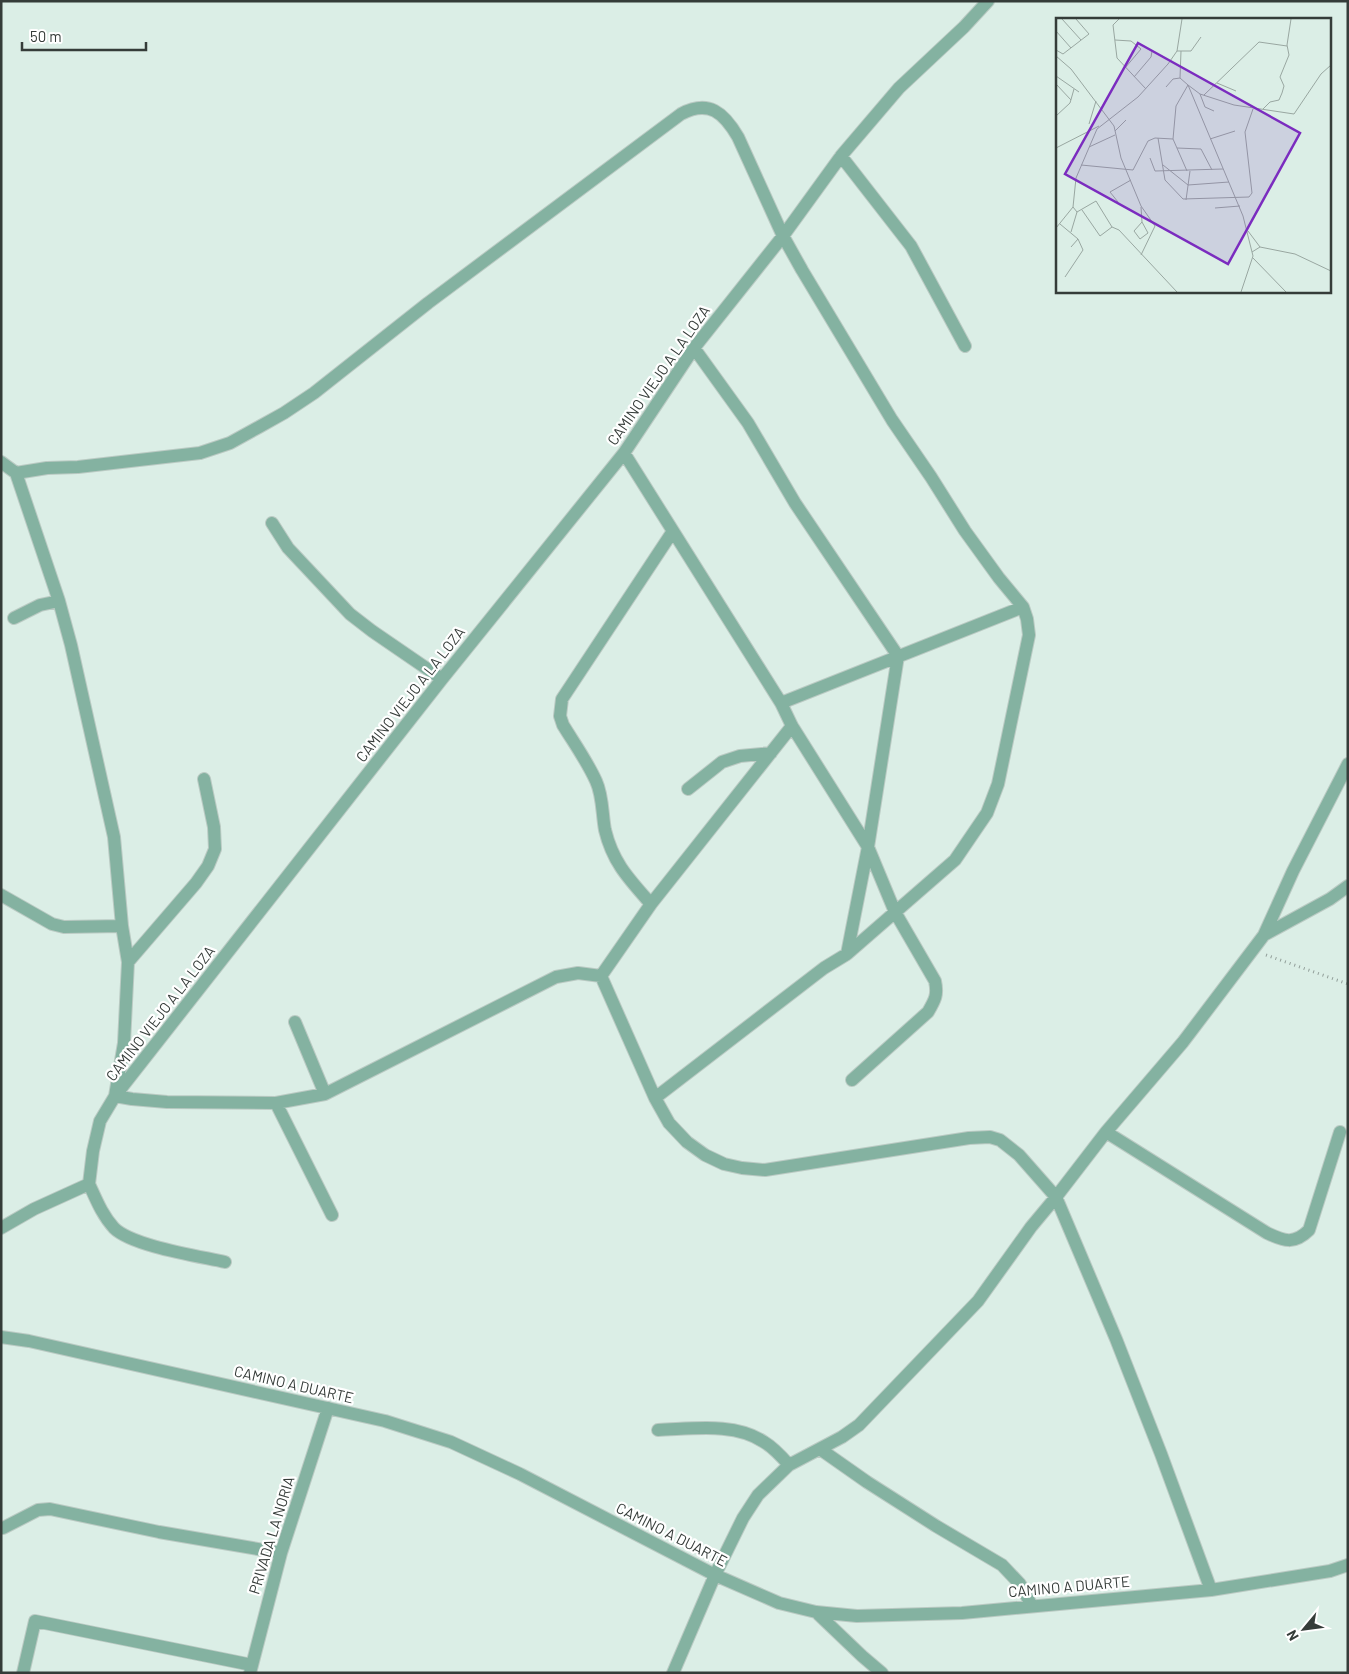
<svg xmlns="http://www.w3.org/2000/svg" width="1349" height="1674" viewBox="0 0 1349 1674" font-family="Barlow,sans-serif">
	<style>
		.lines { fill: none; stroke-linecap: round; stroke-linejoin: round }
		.minor-casing { stroke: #bacac3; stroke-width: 14 }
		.path { stroke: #929f9a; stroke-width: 3; stroke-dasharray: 1 4; stroke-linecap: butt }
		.minor { stroke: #84b2a1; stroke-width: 12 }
		.labels { text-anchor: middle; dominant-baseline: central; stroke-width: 4.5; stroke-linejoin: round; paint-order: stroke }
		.street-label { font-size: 15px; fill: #353c39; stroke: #fff }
		.inset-road { fill: none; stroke: #99a7a1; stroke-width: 1 }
		.view { fill: #7b2cbf; fill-opacity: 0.15; stroke: #7b2cbf; stroke-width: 2.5 }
		.inset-edge { fill: none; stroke: #353c39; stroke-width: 2.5 }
	</style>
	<rect width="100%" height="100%" fill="#dbeee6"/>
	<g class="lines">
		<defs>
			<path id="minor" d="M841,156L911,246L965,346
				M694,348L748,423L795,503L898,656L868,847L847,954
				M624,453L781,703L792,726L868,847L895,912L935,981C938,995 935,1000 928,1012L852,1080
				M1,462L16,473L59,601L71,645L114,837L122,926L128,962L124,1043L115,1096L132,1099L167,1102L276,1103L325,1094L556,977L578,973L601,976L651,904L792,726
				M16,473L47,468L78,467L200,453L230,443L259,427L284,413L314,393L428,303L681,114C709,99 724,113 738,137L783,236L802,270L892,420L931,477L965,531L999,578L1023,607L1027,619L1029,635L998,784L987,813L955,860L847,954L824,968L655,1098
				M272,523L288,548L350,614L372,631L442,679
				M14,618L40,605L59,601
				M781,703L1023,607
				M688,789L722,762L740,756L771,753
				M1,895L52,924L64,927L122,926
				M651,904C629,879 613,863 605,830C602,814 603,796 596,781C587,761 574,743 563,725L560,716L562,699L673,531
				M1264,935L1330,899L1348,886
				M128,962L196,883L208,866L215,849L214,827L204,779
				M601,976L655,1098L669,1123L687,1142L705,1155L724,1164L742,1168L765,1170L969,1138L990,1137L1000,1140L1019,1155L1056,1197L1116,1339L1161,1454L1211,1590
				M295,1022L325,1094
				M276,1103L332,1215
				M1106,1132L1267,1233C1284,1241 1294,1245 1309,1230L1340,1132
				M89,1184L93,1151L100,1121L115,1096L442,679L624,453L694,348L783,236L841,156L899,88L964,27L988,1
				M89,1184C96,1199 102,1215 114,1228C132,1246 198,1256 225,1262
				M1,1228L34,1209L89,1184
				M1,1337L29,1341L385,1421L451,1442L520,1474L715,1575L779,1603L816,1612L857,1616L962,1613L1211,1590L1330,1571L1348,1565
				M658,1430C692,1429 735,1422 764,1442C774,1448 782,1457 789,1465
				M820,1449L867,1482L936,1526L1002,1565L1020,1584L1032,1606
				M3,1528L38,1510L50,1509L159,1532L281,1553
				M816,1612L862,1656L882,1673
				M23,1673L35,1621L252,1665
				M250,1673L281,1553L328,1408
				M673,1673L715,1575L743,1518L758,1495L789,1465L842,1437L859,1425L978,1301L1031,1227L1056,1197L1106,1132L1183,1042L1264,935L1293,871L1348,764"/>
		</defs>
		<!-- minor casing -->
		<use href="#minor" class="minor-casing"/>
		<!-- path -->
		<path class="path" d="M1266,955L1348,984"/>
		<!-- minor -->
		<use href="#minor" class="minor"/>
	</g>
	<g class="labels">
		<!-- street labels -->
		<g class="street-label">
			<text transform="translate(658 375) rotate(-55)">CAMINO VIEJO A LA LOZA</text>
			<text transform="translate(410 694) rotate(-52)">CAMINO VIEJO A LA LOZA</text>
			<text transform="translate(160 1013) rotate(-52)">CAMINO VIEJO A LA LOZA</text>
			<text transform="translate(294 1384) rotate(13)">CAMINO A DUARTE</text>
			<text transform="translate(672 1534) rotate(27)">CAMINO A DUARTE</text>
			<text transform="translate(271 1535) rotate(-73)">PRIVADA LA NORIA</text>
			<text transform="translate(1069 1586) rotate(-5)">CAMINO A DUARTE</text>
		</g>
	</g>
	<!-- overview -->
	<g transform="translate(1056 18)">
		<rect width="275" height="275" fill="#dbeee6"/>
		<path class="inset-road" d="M6,1L25,22M63,1L57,7L61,40L90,71M0,13L15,30M59,22L75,23L85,31L69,50M0,32L7,36L33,16L20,1M121,33H135L145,19M0,38L15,51L58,108L65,140L85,188L99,208L85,237M0,58L23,74M78,59L95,39L96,33M124,60L132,67L187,198L197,238L185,274M124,60L125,33M161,65L180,73M0,66L15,82M110,69L117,61L124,60M144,76L149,89L158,93M148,77L203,24L231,28M207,91L214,84L223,82L226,75L228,68L224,59L233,37L231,27L235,1M0,98L14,85L18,71M33,106L40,83M59,113L70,102M102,120L109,162L127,181L193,179L196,175L189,114L197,91M154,121L179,113M33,129L59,117M0,130L43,108M121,130L145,131L156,152M94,140L99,153L167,151M25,147L77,152L92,123L99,120L117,121M107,147L132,167L173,164M131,153L117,121L120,88L132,67L144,76L178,87L238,96L265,56L275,47M130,182L134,153M62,184L54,174L75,162M85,189L86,204L92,215L84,221L78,213L86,204M159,190L184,188M26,192L44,218L56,209M21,194L40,183L56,209L63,212L121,274M4,206L22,221L15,229M0,210L17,189L20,160L41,111L82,79L112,46L121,33L126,1M192,213L204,229M15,214L21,194L17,189M196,234L204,229L239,236L275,253M197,240L230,274M9,259L27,232L22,221"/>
		<path class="view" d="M82,25L244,115L172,246L9,156Z"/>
		<rect width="275" height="275" class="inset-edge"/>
	</g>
	<!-- border -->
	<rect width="1349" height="1674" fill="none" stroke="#353c39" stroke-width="5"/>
	<!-- north arrow -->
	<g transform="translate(1304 1629) rotate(241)" stroke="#ffffff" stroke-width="4" paint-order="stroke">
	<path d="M0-4L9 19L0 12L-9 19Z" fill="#353c39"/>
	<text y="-8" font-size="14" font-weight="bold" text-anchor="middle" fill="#353c39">N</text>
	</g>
	<!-- scale -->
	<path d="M22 42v8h124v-8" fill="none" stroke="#353c39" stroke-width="2.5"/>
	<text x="30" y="42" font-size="15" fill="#353c39" stroke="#ffffff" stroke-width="4" paint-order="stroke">50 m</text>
</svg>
